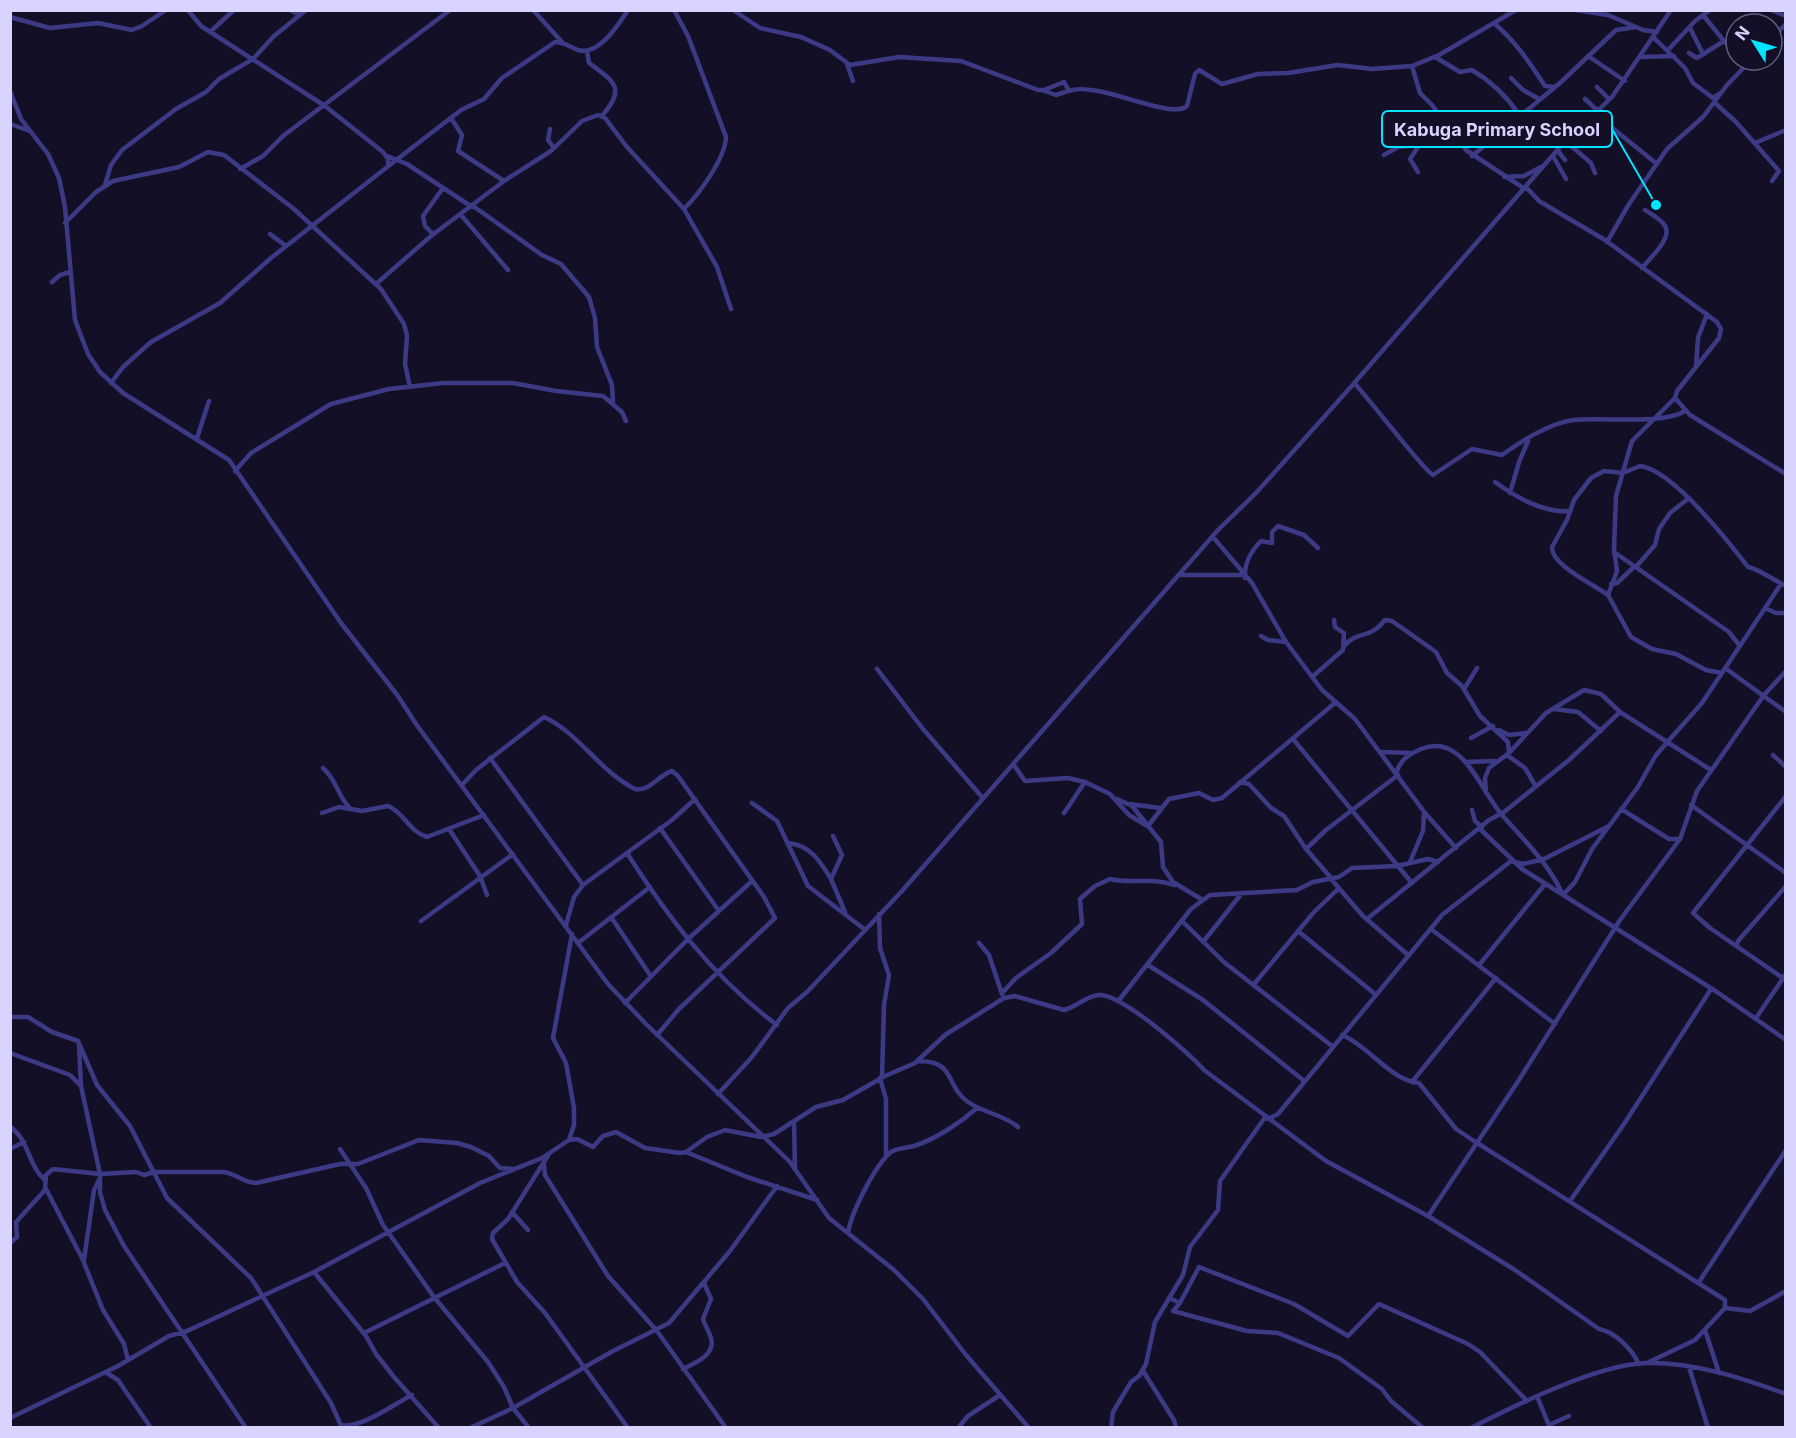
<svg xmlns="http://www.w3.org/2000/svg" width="1796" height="1438" viewBox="0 0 1796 1438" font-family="Inter,sans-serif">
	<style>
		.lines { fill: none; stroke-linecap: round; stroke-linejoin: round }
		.minor { stroke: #3d3a85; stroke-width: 4.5 }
		.leader { fill: none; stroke: #00e5ff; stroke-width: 2 }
		.callout-dot { fill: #00e5ff; stroke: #130f26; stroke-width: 2 }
		.callout { fill: #130f26; stroke: #00e5ff; stroke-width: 2 }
		.callout-label { font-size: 18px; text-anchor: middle; font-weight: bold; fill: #d9d4ff }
	</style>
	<rect width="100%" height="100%" fill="#130f26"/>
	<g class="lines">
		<!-- minor -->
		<path class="minor" d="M188,10L201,26L325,106L383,152L388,159V166
			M290,10L300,15
			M533,10L562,42
			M674,10L688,36L726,137C725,159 699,194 684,209
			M733,10L760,28L801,37L830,50L850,65L899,57L961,61L1038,90H1044L1064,82L1069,91C1097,80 1171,121 1187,106L1195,74L1199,70L1222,84L1258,74L1288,73L1338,65L1372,69L1412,66L1439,55L1516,10
			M1575,10L1608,15L1643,30L1657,32
			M1771,10L1786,16
			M1703,15L1724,41
			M10,17L50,28L98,23L132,30L142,26L166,10
			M1495,24C1516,42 1530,63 1545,86L1554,87
			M1690,28L1703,54
			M210,32L234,10
			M1653,37L1685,68L1693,83L1713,98L1719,94
			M1772,38L1786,24
			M1668,50L1695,21L1710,10
			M587,51L589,63C615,82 626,88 602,116
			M1689,53L1697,58L1724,41L1736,53
			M1588,56L1625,81
			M1435,57L1460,72L1472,70C1490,81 1505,94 1517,112L1521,114
			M1641,57L1674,56
			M847,64L853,81
			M1412,66L1420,93L1432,105L1466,150L1525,189
			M1511,78L1523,90L1539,99
			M1597,87L1609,99
			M1042,90L1056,95L1068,91
			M10,91L21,119L48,154L59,178L65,207L75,320L88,354L100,372L123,393L229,460L341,623L398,696L416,724L608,984L646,1024L790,1162L829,1218L894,1270L923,1299L966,1355L1029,1428
			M1585,99L1598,111
			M1715,103L1736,122L1779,171L1772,181
			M1595,114L1657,164
			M451,118L462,135L458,151L504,181
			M10,124L30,131
			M550,129L548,140L554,148
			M1570,136V145L1591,163L1595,173
			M1755,143L1786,130
			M1557,150L1565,160
			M1384,155L1398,147L1417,145L1444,122
			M387,156L407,164L472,207
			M1472,156L1560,83L1616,30L1636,27
			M1553,156L1566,179
			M240,169L263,156L283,136L450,10
			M1418,172L1410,159L1420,144
			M1504,177L1524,176L1541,167
			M105,185L111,165L122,150L176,109L206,92L219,79L253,59L274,36L306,10
			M1526,187L1539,201L1605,240L1717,322L1721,329L1719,338L1677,391L1675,398L1690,415L1786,474
			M473,206L542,255L561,264L589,297L595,318L597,347L612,385L613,402
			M461,215L508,270
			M65,223L96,192L113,181L179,167L208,152L224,155L294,209L381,289L404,324L407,336L405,364L410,387
			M270,234L286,246
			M433,234L425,226L423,216L443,188
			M1607,242L1629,204L1667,149L1703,117L1727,85L1751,60
			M1642,268C1649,259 1673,238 1665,226C1662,220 1651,214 1645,210
			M52,282L60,275L70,272
			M376,284L431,236L504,181L551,151L582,121L598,115L605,118L627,147L684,209L717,267L731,309
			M1696,367L1698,338L1707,314
			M111,383L123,367L151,342L220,303L271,258L391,164L461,110L484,99L502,78L555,42C564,42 570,47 578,50C599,56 618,25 628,10
			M1354,383C1368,397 1424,471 1433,475L1472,449L1502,455C1522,441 1549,423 1574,420C1602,417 1663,425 1685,411
			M1675,398L1632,441L1616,496L1614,549L1617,571L1608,595L1631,637L1652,649L1676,654L1706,670L1722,673
			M197,438L209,401
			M235,471L251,453L331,404L389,389L443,383H513L556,391L603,396L622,412L626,421
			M1495,482C1514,496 1545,514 1570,511
			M1510,493L1519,462L1528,441
			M1213,537L1252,583L1286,642L1322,690L1355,719L1425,813L1456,848
			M1614,552L1729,632L1740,646
			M1636,567L1655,545L1659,529L1670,513L1689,498
			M1180,575H1243
			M1245,578C1244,563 1251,551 1261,541L1272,543V532L1278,526L1304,535L1318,548
			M1611,584L1617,583L1635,566
			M1608,595C1593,584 1551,565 1552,547L1567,520L1574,500L1591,478L1604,471L1623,473L1640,466C1672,470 1728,541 1748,567C1757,568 1775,581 1786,586
			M1765,608L1776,613H1786
			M1261,636L1268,640L1286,642
			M1344,646C1359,629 1368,641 1385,620L1392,621L1436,652L1447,673L1462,686L1480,716L1508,742L1509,753
			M1725,668L1786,712
			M877,669L923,729L982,797
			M1312,677L1343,650L1344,633L1335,627L1334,620
			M1464,689L1477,668
			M1554,709L1578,712L1601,731
			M1499,730L1509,735L1527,733
			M1471,738L1493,726
			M1293,739L1412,883
			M1382,752L1411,753
			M1507,755L1525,768L1535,785
			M1773,755L1786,767
			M490,758L583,885
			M1465,762L1495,761
			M1013,764L1025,781L1068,778L1085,782L1110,794L1129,815L1149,827L1161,842L1163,867L1173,882L1201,899
			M323,768C337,780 337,795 349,807
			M1396,773C1401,759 1408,755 1421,749C1463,732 1480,790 1502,815C1524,840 1549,864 1563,895L1575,882L1592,849L1638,787L1656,755L1702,703L1781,584
			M1240,782L1249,784L1271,808L1284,816L1306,849L1332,879
			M462,785L476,770L544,717C579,733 600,772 635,789C650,792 658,775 672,771L678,776L764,897L775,918L679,1009L657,1035
			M1486,793L1485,778L1489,768L1509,753L1546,713L1584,690L1601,694L1620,712L1711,770
			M1117,799L1132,806L1146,823
			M752,803L777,821L808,886L864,929
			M1130,804L1160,808
			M1691,805L1786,873
			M1621,809L1669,839H1680
			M1472,810L1475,821L1482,827
			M322,813L339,807L362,811L388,806C405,813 408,831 427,837L484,815
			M1064,813L1085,782
			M1148,826L1169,799L1199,793L1213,800L1222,798L1336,702
			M660,828L719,911
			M449,829L480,876L487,895
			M1480,829L1522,869L1717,992L1786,1040
			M833,836L842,855L831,879L845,912
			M788,843C810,845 820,861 831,879
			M1306,849L1326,830L1398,775
			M627,853C669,919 714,978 777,1025
			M1410,862L1423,831L1424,813
			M1331,879L1363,916L1408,955
			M879,914L880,948L889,975L884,1005L882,1077
			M611,917L650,975
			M1367,919L1489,820L1504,812L1569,760L1620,712
			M421,921L513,854
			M1182,921L1225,963L1332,1046
			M566,925L574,897L583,885L672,820L695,799
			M1431,929L1555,1024
			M1298,931L1375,994
			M1203,942L1242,893
			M578,943L650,887
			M979,943L989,955L1002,994
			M1737,945L1738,941L1786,886
			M1148,965L1203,1000L1303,1080
			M1479,965L1545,884
			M1783,978L1710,928L1693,913L1786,796
			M1254,984L1314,912L1338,889
			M1002,993L1016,978L1051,953L1082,924L1080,899L1095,886L1110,879C1130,884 1152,877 1174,885
			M1119,1000L1191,909L1210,895L1297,890L1313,882L1339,877L1352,868L1397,866L1428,859L1438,862
			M625,1003L687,940L752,881
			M10,1017H28L52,1032L78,1041L97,1085L130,1126L167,1198L251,1278L331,1403L342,1428
			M1756,1018L1786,974
			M1342,1035C1369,1046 1390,1080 1419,1083L1456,1129L1474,1141L1725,1300V1308L1695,1340L1647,1363
			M79,1045L81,1086L100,1174V1192L105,1210L124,1246L246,1428
			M10,1053L70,1075L81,1086
			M918,1061C957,1061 944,1085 968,1102C983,1113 1003,1114 1018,1127
			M880,1078L886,1099V1157
			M1412,1082L1496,978
			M718,1094L752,1057L788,1008L807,992L902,891L1218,530L1256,493L1349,389L1560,147L1612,97L1671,10
			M1268,1119L1278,1114L1442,915L1511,861L1523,864L1544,859L1607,827
			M794,1121L795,1168
			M10,1127C29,1139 28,1166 45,1180
			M569,1140L574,1125V1108L566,1063L553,1038L572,934
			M10,1149L24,1142
			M340,1149L366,1188L383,1225L434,1297L488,1362L504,1387L513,1408L529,1428
			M686,1152L747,1177L817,1200
			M549,1154L508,1219L493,1233L492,1239L517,1282L545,1313L628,1428
			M544,1165L545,1175L608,1276L657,1331L726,1428
			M46,1189L82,1258L103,1310L124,1344L128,1360
			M1570,1201L1624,1124L1711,989
			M512,1212L528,1230
			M1428,1216L1517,1083L1620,920L1680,839L1697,791L1764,695L1786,671
			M848,1233C851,1213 875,1165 891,1152C897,1148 907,1148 914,1146C936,1139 960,1123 977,1108
			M10,1243L17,1237L16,1222L45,1190L46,1175L53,1169L100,1174L136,1172L144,1175L154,1172H223C236,1173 243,1183 256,1183L340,1164H358L419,1140L457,1143L471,1147L489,1156L500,1168L513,1169
			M84,1260L94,1190L100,1178
			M314,1272L366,1336L376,1354L394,1377L439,1428
			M1699,1282L1786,1150
			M1169,1298L1180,1303L1173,1311L1247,1331L1278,1333L1339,1358L1382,1389L1391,1401L1423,1428
			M1180,1303L1199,1267L1294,1304L1348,1336L1379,1304L1468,1344L1480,1352L1527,1401
			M1725,1308L1750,1311L1786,1291
			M1705,1330L1719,1373
			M364,1333L505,1263
			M1689,1367L1708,1428
			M683,1369C695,1363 716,1355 711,1338C709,1331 705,1326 703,1319L711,1299L704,1283
			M1143,1371L1174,1420L1176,1428
			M105,1372L118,1380L151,1428
			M1537,1396L1550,1428
			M10,1418L118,1366L169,1336L187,1331L314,1272L480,1183L542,1158L569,1140L577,1139L593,1147L603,1136L616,1132L645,1148L680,1153L686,1152L707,1137L725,1130L761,1137L774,1134L816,1107L843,1100L885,1076L915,1063L945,1035L1004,998L1015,996L1064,1010C1076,1007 1087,996 1098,995C1120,992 1189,1053 1204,1070L1326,1161L1428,1216L1515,1270L1599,1329C1615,1332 1631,1348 1639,1364
			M341,1425C361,1429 394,1404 412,1395
			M1549,1425L1569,1416
			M470,1428L513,1408L613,1351L669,1323L730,1251L777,1186
			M958,1428L968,1416L1000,1395
			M1111,1428L1113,1412L1131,1382L1139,1376L1146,1364L1155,1322L1183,1275L1190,1247L1218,1210L1220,1181L1266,1116
			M1471,1428C1516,1405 1598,1364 1647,1363C1694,1362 1742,1378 1786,1394"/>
	</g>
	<!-- callouts -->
	<path class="leader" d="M1656 205L1612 129"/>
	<circle class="callout-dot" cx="1656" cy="205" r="6"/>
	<rect class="callout" x="1382" y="111" width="230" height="36" rx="6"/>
	<g class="callout-label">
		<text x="1497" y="136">Kabuga Primary School</text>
	</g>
	<!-- border -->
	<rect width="1796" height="1438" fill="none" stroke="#d9d4ff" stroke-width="24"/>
	<!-- north arrow -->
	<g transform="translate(1754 42) rotate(307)"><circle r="28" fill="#130f26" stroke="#625e7d" stroke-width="1.5"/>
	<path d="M0-4.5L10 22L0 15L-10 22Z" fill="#00e5ff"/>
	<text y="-9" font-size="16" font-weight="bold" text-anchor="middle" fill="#d9d4ff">N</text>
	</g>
</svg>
